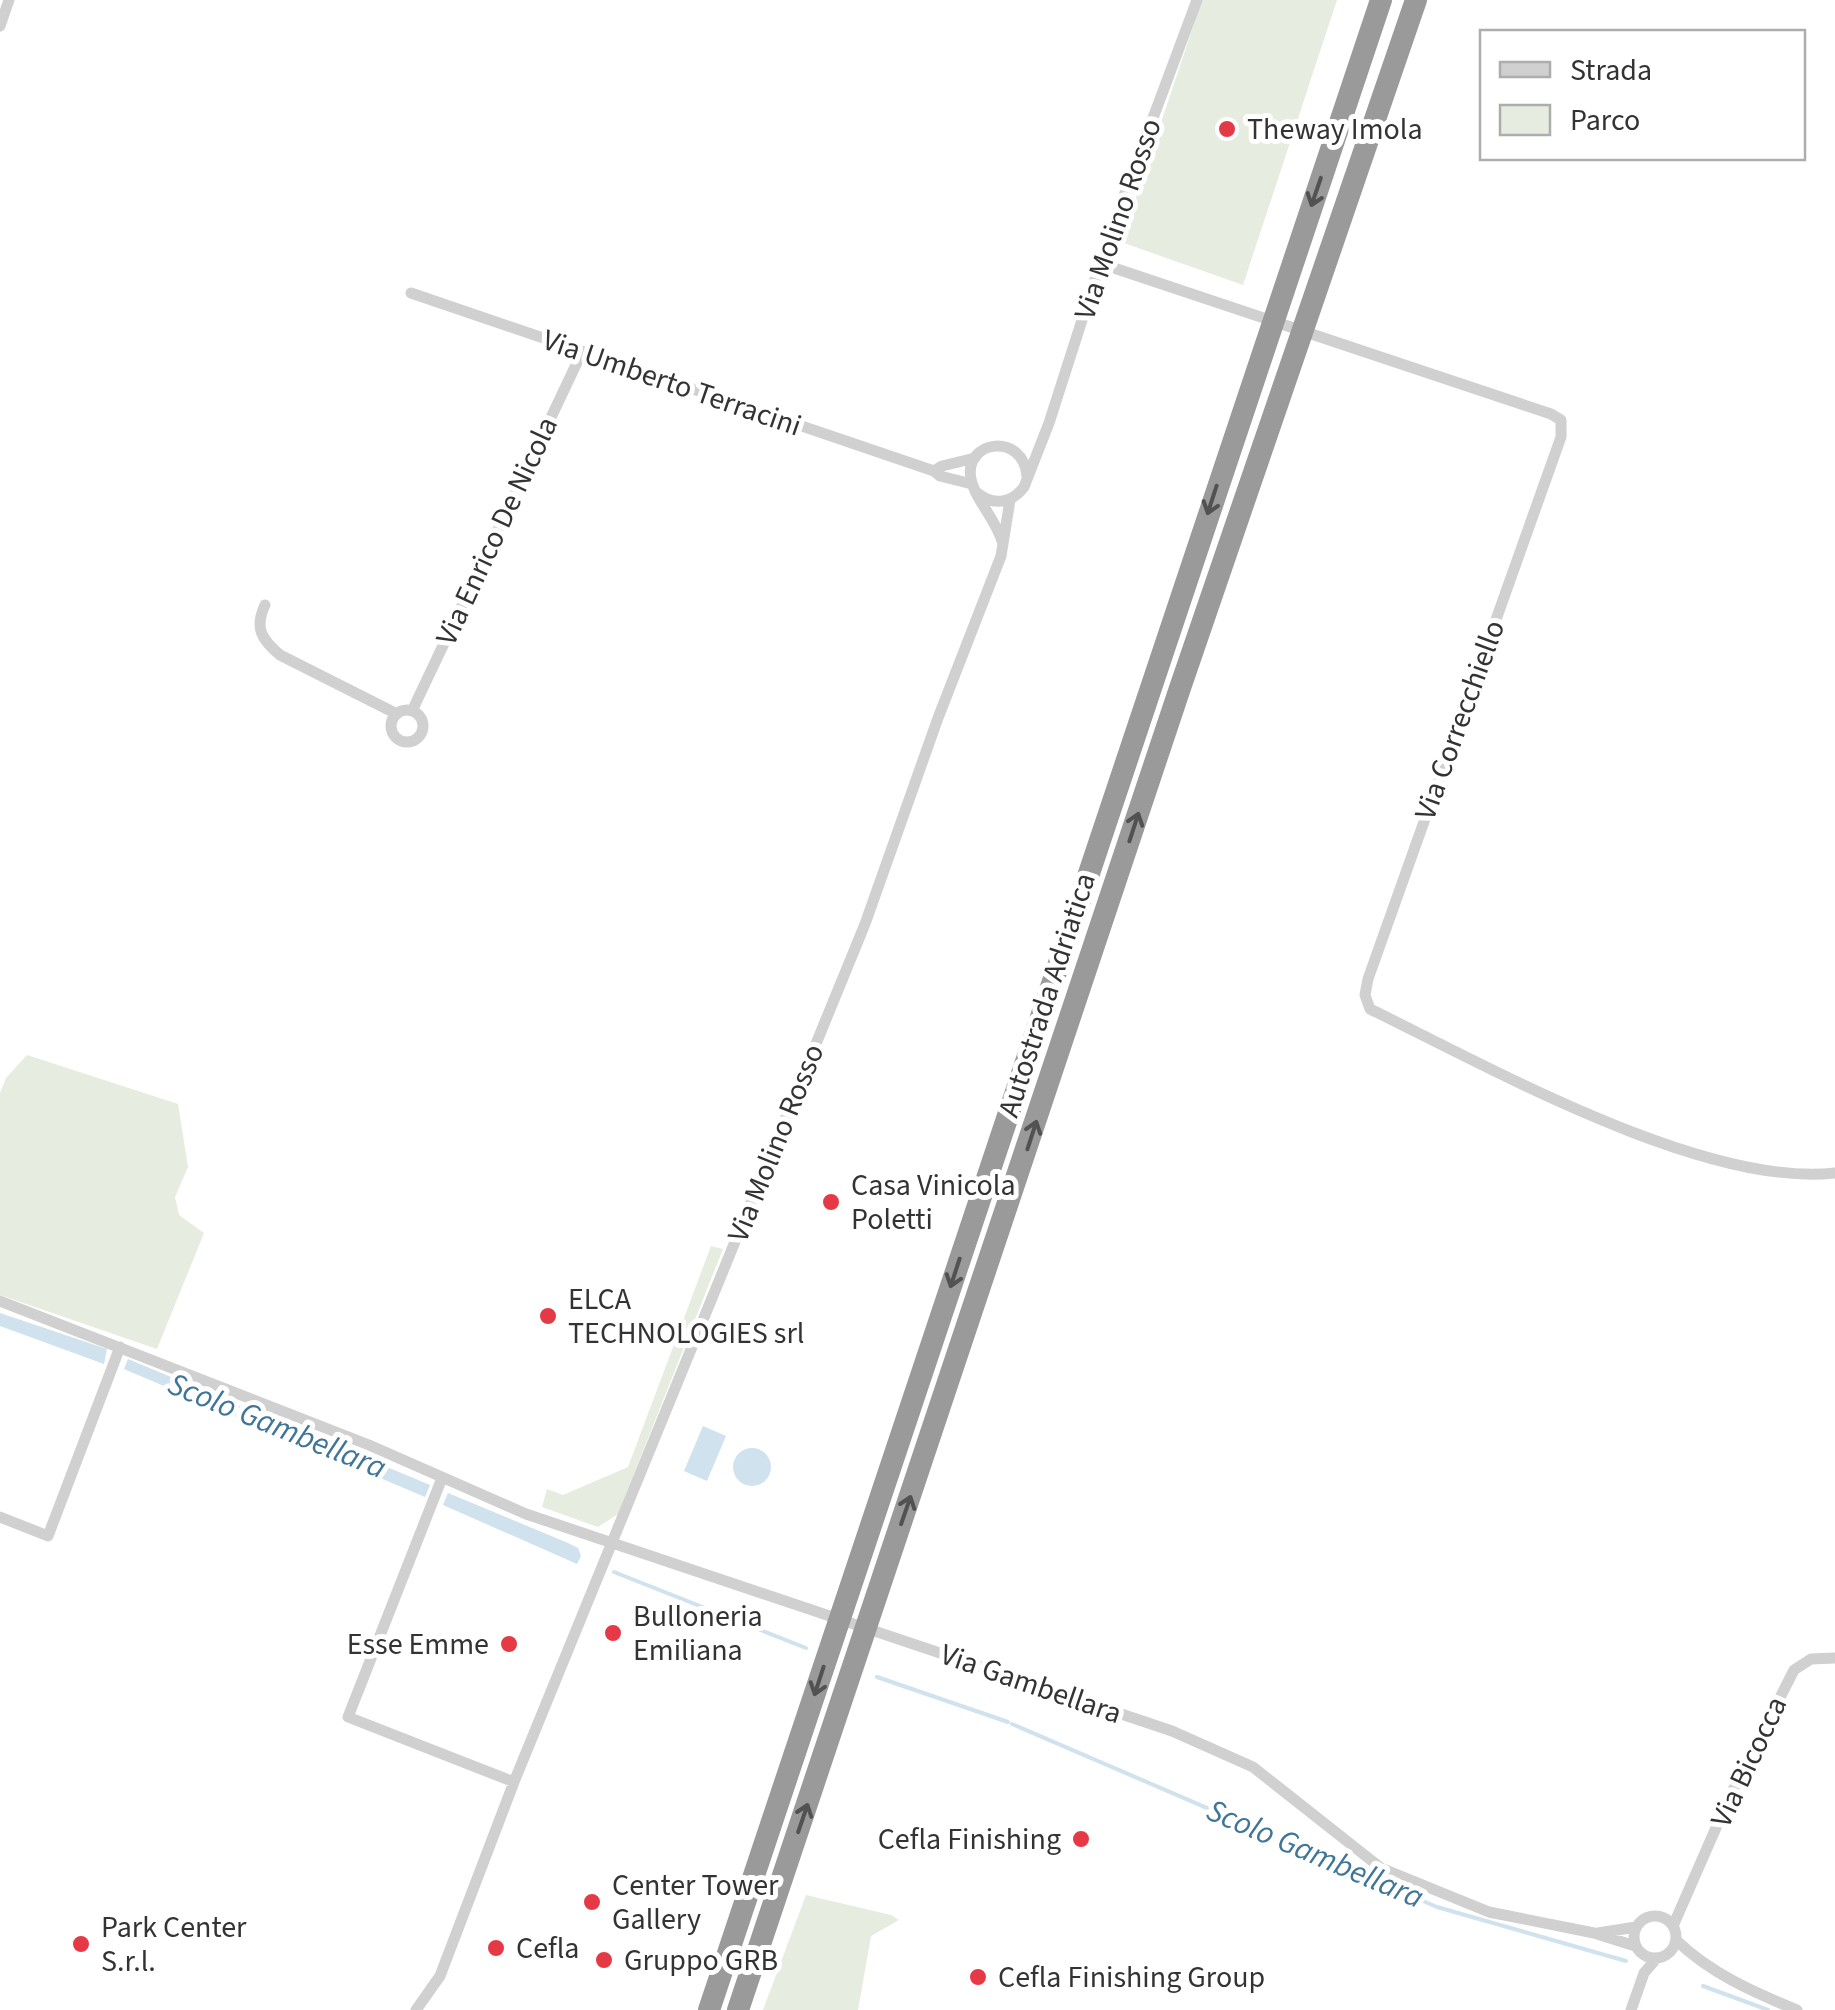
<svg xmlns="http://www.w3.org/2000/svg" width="1835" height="2010" viewBox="0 0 1835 2010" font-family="'Source Sans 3',sans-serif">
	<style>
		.green { fill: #e6ecdf }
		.water { fill: #cfe2ee }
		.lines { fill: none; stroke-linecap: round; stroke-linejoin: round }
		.stream { stroke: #cfe2ee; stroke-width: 4 }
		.street { stroke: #d0d0d0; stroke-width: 11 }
		.highway { stroke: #9a9a9a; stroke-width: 22 }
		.oneway { stroke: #525252 }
		.poi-dot { fill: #e63946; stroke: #fff; stroke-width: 4 }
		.labels { text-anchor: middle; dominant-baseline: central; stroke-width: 10; stroke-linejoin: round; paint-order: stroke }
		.poi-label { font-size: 30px; fill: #333; stroke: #fff; text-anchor: start }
		.street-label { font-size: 30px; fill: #333; stroke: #fff }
		.water-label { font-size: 32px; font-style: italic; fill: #3f7597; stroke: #fff }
	</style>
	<rect width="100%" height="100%" fill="#fff"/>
	<!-- green -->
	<path class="green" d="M1202,0H1337L1243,285L1121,242Z
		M27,1055L178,1104L188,1167L175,1197L179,1215L204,1233L157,1349L0,1295V1093L6,1078Z
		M711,1246L723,1249L618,1514L598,1527L542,1507L547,1489L563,1495L628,1467Z
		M806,1895L891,1915L899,1920L871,1936L858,2010H763Z"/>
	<!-- water -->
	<path class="water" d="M0,1313L107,1349L104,1364L0,1326Z
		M128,1359L430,1485L425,1497L124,1369Z
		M703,1426L726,1436L707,1481L684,1471Z
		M733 1467a19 19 0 1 1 38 0a19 19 0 1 1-38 0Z
		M448,1493L568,1543L578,1548L581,1556L577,1564L443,1505Z"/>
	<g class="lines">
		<!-- stream -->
		<path class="stream" d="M614,1572L806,1648
			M877,1677L1008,1722
			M1012,1724L1437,1907L1626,1961
			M1703,1986L1768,2010"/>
		<!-- street -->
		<path class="street" d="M0,26L9,0
			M1099,263L1551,414L1561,420V437L1368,979L1365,995L1370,1009C1489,1067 1704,1188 1835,1173
			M411,293L934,471L940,476L972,484
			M934,471L942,466L975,458
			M976,492C992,506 1011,504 1024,487L1049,423L1109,236L1197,0
			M1003,544C997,520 975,500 971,479C963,440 1024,431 1027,477
			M265,605C254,628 262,640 280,655L397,714
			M391 726a16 16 0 1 1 32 0a16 16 0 1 1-32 0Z
			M412,711L582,352
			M0,1301L369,1445L526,1514L1172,1731L1253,1767L1381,1868L1489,1912L1594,1933L1635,1946
			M442,1478L348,1717L514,1782
			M0,1517L48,1536L120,1347
			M1634 1937a21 21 0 1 1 42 0a21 21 0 1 1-42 0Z
			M1673,1926L1729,1798L1794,1670L1811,1659L1835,1658
			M1598,1933L1636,1927
			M1676,1940C1710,1973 1753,1992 1797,2010
			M416,2010L440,1976L514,1782L865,924L938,718L1001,556L1010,500
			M1631,2010L1644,1973L1656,1959"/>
		<!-- highway -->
		<path class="highway" d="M709,2010L1381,0
			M738,2010L1180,688L1416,0"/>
	</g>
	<!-- one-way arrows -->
	<defs><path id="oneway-shaft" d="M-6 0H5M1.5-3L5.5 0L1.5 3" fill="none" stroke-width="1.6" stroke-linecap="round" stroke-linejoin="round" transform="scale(2.5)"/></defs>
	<g class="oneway">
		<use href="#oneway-shaft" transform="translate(1316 192) rotate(109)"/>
		<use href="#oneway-shaft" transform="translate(1212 500) rotate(108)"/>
		<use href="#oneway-shaft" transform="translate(1134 827) rotate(-72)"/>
		<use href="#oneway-shaft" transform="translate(1032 1135) rotate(-72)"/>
		<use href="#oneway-shaft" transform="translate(955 1273) rotate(108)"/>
		<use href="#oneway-shaft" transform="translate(906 1510) rotate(-71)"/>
		<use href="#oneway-shaft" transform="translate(819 1681) rotate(108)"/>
		<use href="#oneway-shaft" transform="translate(803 1818) rotate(-71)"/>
	</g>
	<!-- markers -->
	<g class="poi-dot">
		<circle cx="1227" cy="129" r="10"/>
		<circle cx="831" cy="1202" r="10"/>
		<circle cx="548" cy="1316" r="10"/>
		<circle cx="613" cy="1633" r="10"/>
		<circle cx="509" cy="1644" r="10"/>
		<circle cx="1081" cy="1839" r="10"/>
		<circle cx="592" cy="1902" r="10"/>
		<circle cx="81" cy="1944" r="10"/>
		<circle cx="496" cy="1948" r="10"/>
		<circle cx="604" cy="1960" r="10"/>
		<circle cx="978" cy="1977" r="10"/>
	</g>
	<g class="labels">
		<!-- poi labels -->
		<g class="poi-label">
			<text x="1247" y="129">Theway Imola</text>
			<text x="851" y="1185">Casa Vinicola<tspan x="851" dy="34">Poletti</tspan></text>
			<text x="568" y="1299">ELCA<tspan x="568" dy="34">TECHNOLOGIES srl</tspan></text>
			<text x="633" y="1616">Bulloneria<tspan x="633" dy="34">Emiliana</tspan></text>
			<text x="489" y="1644" text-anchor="end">Esse Emme</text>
			<text x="1061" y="1839" text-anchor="end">Cefla Finishing</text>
			<text x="612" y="1885">Center Tower<tspan x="612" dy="34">Gallery</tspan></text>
			<text x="101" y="1927">Park Center<tspan x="101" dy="34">S.r.l.</tspan></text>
			<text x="516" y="1948">Cefla</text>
			<text x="624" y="1960">Gruppo GRB</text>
			<text x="998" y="1977">Cefla Finishing Group</text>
		</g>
		<!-- street labels -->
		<g class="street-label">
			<text transform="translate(1118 219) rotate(-71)">Via Molino Rosso</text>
			<text transform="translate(672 383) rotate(19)">Via Umberto Terracini</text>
			<text transform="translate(497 531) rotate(-65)">Via Enrico De Nicola</text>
			<text transform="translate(1460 720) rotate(-70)">Via Correcchiello</text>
			<text transform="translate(1047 995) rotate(-72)">Autostrada Adriatica</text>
			<text transform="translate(776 1143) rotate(-68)">Via Molino Rosso</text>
			<text transform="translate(1031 1684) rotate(19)">Via Gambellara</text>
			<text transform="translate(1749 1762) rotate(-65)">Via Bicocca</text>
		</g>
		<!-- water labels -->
		<g class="water-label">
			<text transform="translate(277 1426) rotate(22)">Scolo Gambellara</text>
			<text transform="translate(1315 1854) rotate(23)">Scolo Gambellara</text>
		</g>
	</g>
	<!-- legend -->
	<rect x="1480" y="30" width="325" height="130" fill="#ffffff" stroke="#adadad" stroke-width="2.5"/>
	<rect x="1500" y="62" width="50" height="15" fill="#d0d0d0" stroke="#adadad" stroke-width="2.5"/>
	<text x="1570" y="80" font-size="30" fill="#333333">Strada</text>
	<rect x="1500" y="105" width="50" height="30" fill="#e6ecdf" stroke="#adadad" stroke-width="2.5"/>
	<text x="1570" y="130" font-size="30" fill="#333333">Parco</text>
</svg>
